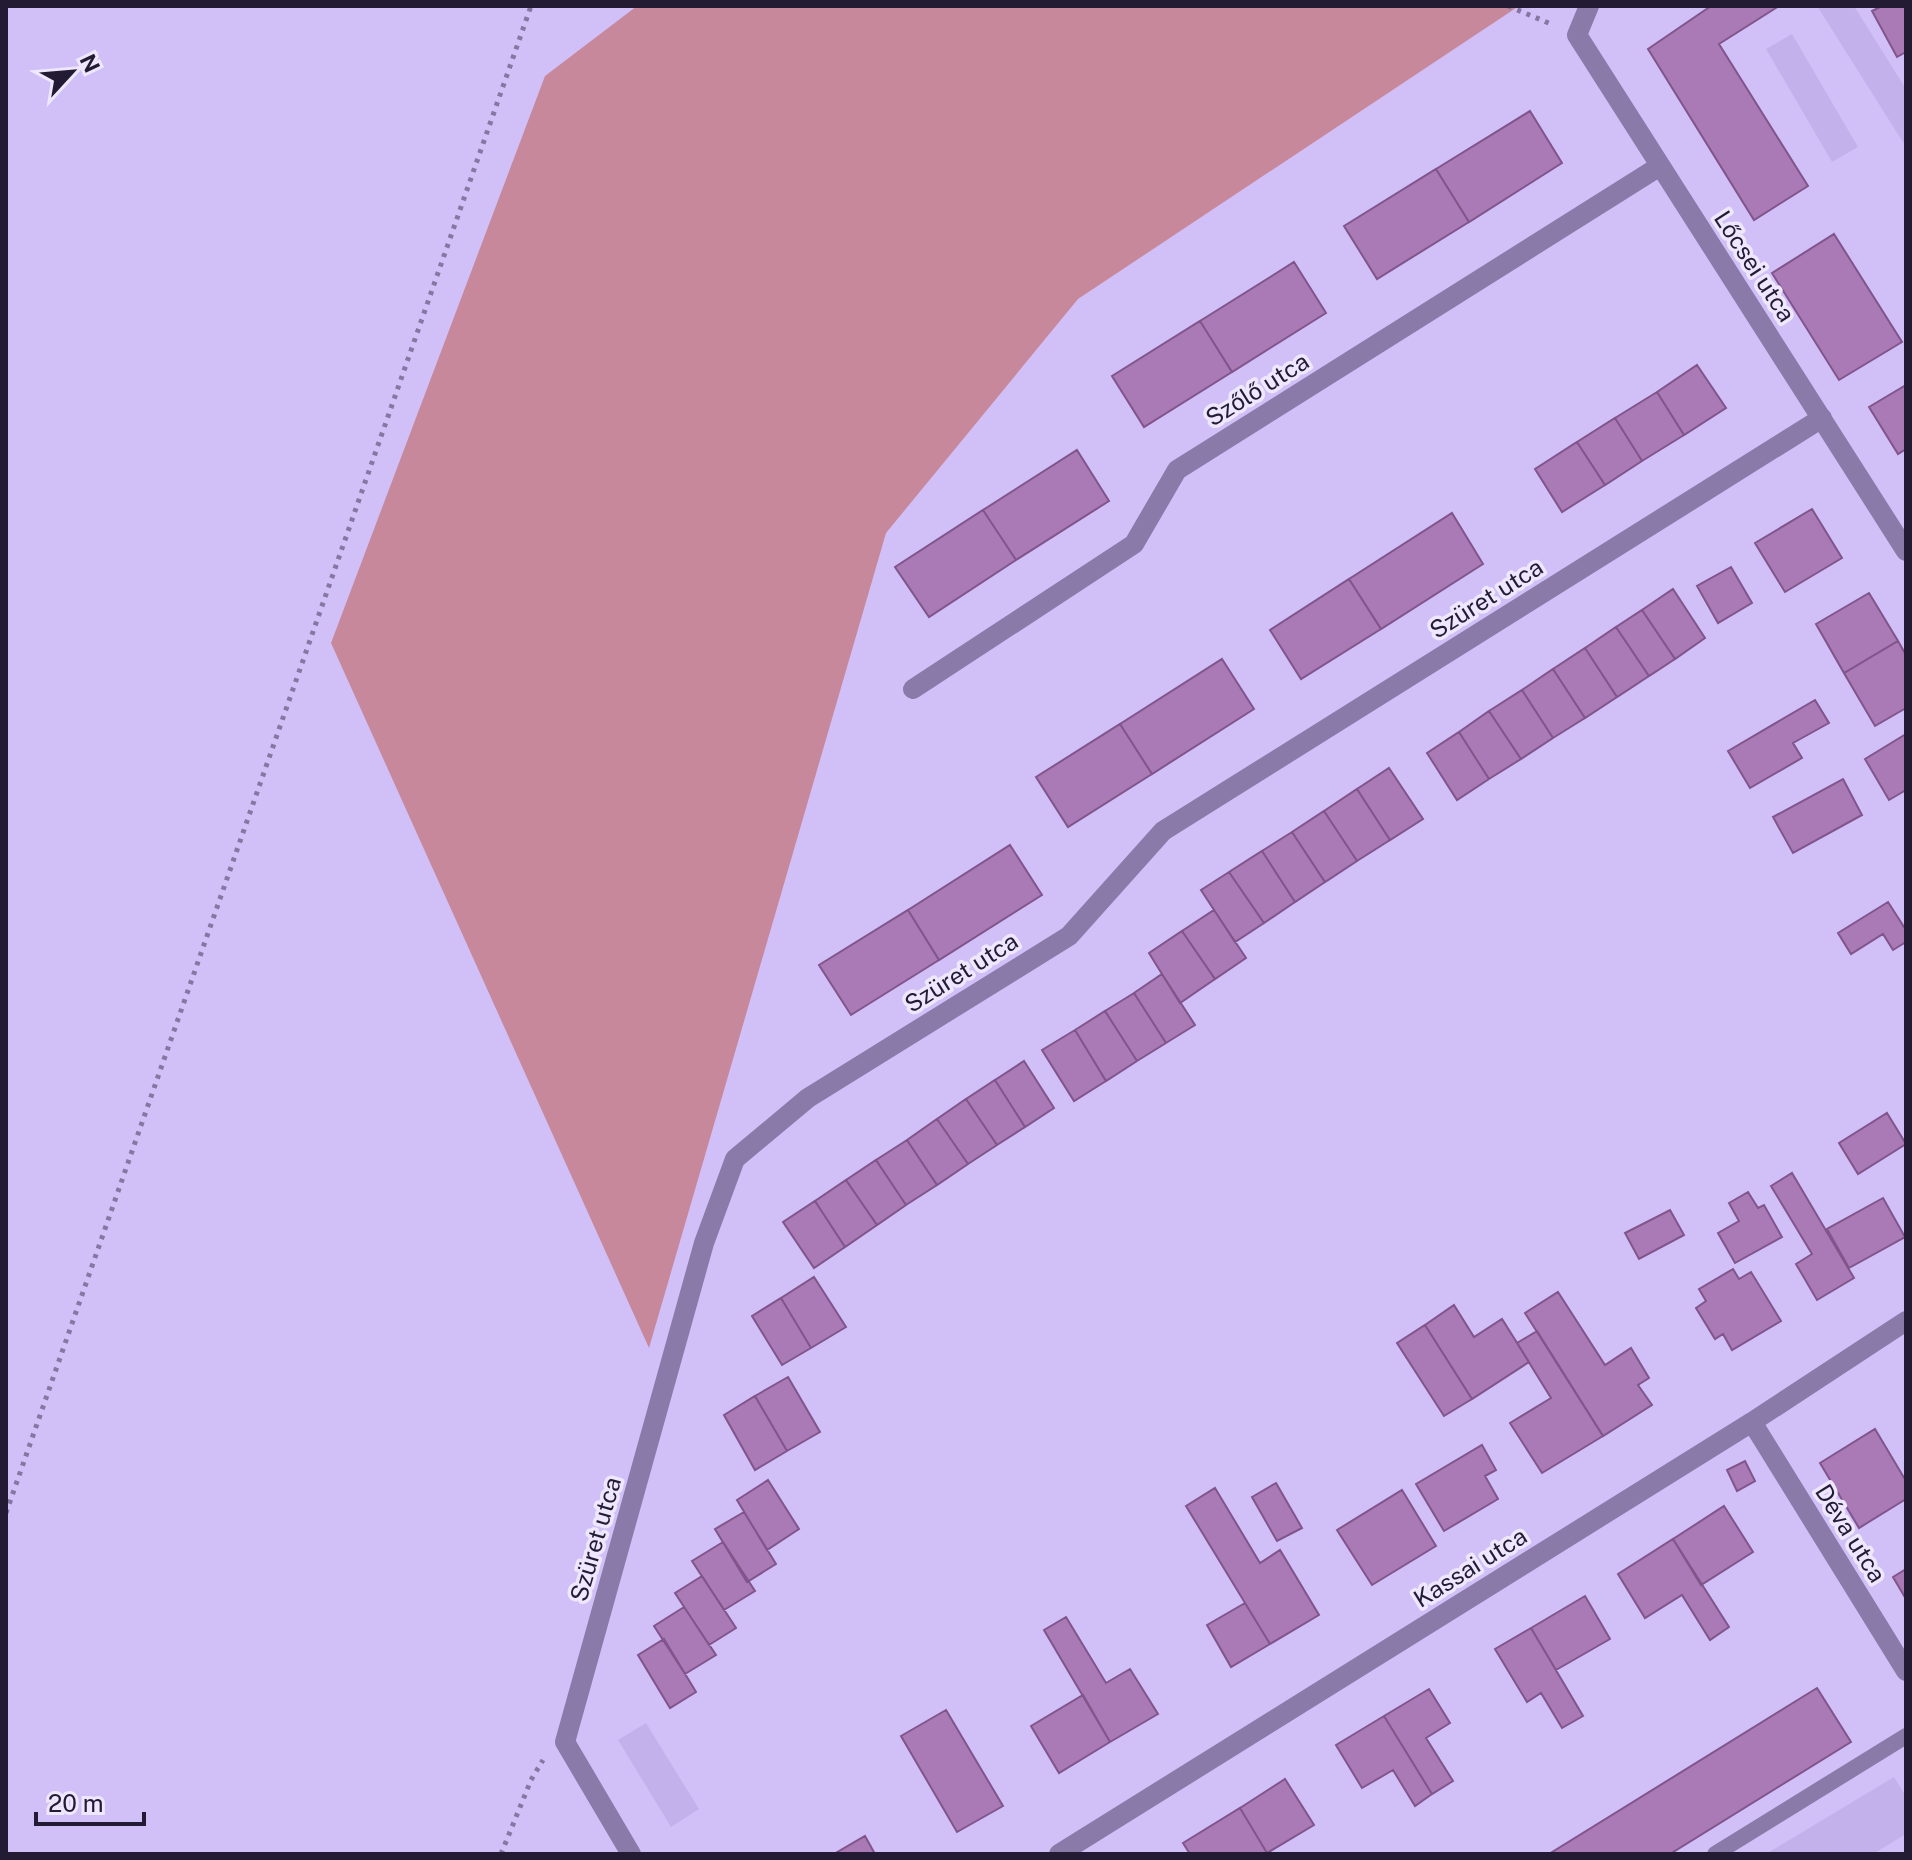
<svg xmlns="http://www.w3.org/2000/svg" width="1912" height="1860" viewBox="0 0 1912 1860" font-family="'Public Sans',sans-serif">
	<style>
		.built { fill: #c3b1ec }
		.green { fill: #c7889c }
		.building { fill: #a97ab5; stroke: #81558c; stroke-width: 2 }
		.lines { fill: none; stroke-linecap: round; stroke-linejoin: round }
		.path { stroke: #8577a2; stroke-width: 5; stroke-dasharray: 4 6; stroke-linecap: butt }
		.service { stroke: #897aa9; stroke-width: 16 }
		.minor { stroke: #897aa9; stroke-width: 20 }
		.labels { text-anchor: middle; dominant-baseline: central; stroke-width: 7; stroke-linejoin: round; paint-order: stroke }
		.street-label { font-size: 24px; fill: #231a34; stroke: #eee7fd }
	</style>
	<rect width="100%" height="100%" fill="#d1c0f8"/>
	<!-- built -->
	<path class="built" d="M1817,6H1854L1906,89V147Z
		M1792,34L1858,147L1832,162L1766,49Z
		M646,1723L699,1809L671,1827L618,1740Z
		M1894,1777L1906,1796V1834L1873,1854H1766Z"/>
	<!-- green -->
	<path class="green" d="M637,6H1519L1078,299L886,533L649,1348L331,643L545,76Z"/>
	<!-- building -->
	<path class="building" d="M1711,6H1779L1719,44L1808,186L1754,220L1648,49Z
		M1882,6H1906V52L1897,57L1872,11Z
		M1530,111L1562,163L1469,222L1436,169Z
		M1436,169L1469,222L1377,279L1344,226Z
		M1834,234L1902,342L1839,380L1772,273Z
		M1294,262L1326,313L1232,372L1200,321Z
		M1200,321L1232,372L1144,427L1112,376Z
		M1697,365L1726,408L1684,435L1657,392Z
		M1906,385V449L1898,454L1869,407Z
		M1657,392L1684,435L1642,461L1615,418Z
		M1615,418L1642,461L1605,485L1577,442Z
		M1577,442L1605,485L1562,512L1535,469Z
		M1077,450L1109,501L1016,560L983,510Z
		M1812,509L1842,558L1785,592L1755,543Z
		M983,510L1016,560L929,617L895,567Z
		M1452,513L1483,564L1381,629L1349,579Z
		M1731,567L1752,603L1718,623L1697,586Z
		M1349,579L1381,629L1301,679L1270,630Z
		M1673,589L1705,638L1675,659L1642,610Z
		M1869,593L1898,641L1844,673L1816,624Z
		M1642,610L1675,659L1649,676L1616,627Z
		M1616,627L1649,676L1617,697L1585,648Z
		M1898,641L1906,655V708L1875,726L1844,673Z
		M1585,648L1617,697L1585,718L1553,669Z
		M1222,659L1254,709L1152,774L1120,724Z
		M1553,669L1585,718L1553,738L1522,690Z
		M1522,690L1553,738L1521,759L1489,711Z
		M1815,700L1829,723L1793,743L1802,758L1750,788L1728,751Z
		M1489,711L1521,759L1489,779L1459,732Z
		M1120,724L1152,774L1068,827L1036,777Z
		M1459,732L1489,779L1457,800L1427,753Z
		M1906,734V790L1889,800L1865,759Z
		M1389,768L1423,819L1390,840L1357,789Z
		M1843,779L1862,815L1793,853L1773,817Z
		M1357,789L1390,840L1357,861L1324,811Z
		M1324,811L1357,861L1325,882L1292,832Z
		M1292,832L1325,882L1295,902L1262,851Z
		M1010,845L1042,895L939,960L908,910Z
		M1262,851L1295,902L1264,923L1229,872Z
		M1229,872L1264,923L1235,942L1201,890Z
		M1888,902L1906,930V942L1893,950L1883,934L1851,954L1838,933Z
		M908,910L939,960L851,1015L819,965Z
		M1214,910L1246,958L1215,979L1182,931Z
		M1182,931L1215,979L1180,1003L1149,953Z
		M1162,974L1195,1025L1166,1043L1134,993Z
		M1134,993L1166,1043L1137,1061L1105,1011Z
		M1105,1011L1137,1061L1106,1081L1075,1030Z
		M1075,1030L1106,1081L1074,1101L1042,1050Z
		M1024,1061L1054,1108L1025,1127L995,1080Z
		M995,1080L1025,1127L997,1145L966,1099Z
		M966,1099L997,1145L968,1164L937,1119Z
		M1887,1113L1906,1144L1858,1174L1839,1143Z
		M937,1119L968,1164L937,1185L907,1140Z
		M907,1140L937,1185L906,1205L876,1160Z
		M876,1160L906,1205L877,1225L846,1180Z
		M1792,1173L1854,1278L1817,1300L1796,1264L1812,1254L1771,1186Z
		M846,1180L877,1225L845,1247L815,1201Z
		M1748,1192L1758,1208L1764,1205L1782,1237L1735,1263L1718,1233L1739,1221L1729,1203Z
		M1883,1198L1905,1237L1849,1268L1827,1229Z
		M815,1201L845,1247L814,1268L783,1222Z
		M1670,1210L1684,1235L1639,1259L1625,1233Z
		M1733,1269L1739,1279L1751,1272L1781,1321L1732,1350L1723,1334L1715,1339L1696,1308L1706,1301L1699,1289Z
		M814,1277L846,1327L811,1348L781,1298Z
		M1558,1292L1605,1365L1631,1348L1649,1378L1638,1385L1652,1405L1603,1436L1525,1313Z
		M781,1298L811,1348L782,1365L752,1316Z
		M1454,1305L1474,1337L1502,1319L1529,1362L1472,1399L1425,1325Z
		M1425,1325L1472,1399L1444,1416L1397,1343Z
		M1537,1331L1603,1436L1542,1473L1510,1423L1551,1398L1517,1343Z
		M788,1377L820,1432L787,1451L755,1396Z
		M755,1396L787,1451L755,1470L724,1415Z
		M1875,1429L1906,1481V1499L1859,1528L1820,1463Z
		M1482,1445L1496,1470L1485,1476L1498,1499L1444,1531L1416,1484Z
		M1745,1461L1755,1481L1737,1491L1727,1470Z
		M768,1480L799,1529L767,1550L737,1500Z
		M1276,1483L1302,1528L1277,1541L1252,1497Z
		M1215,1488L1260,1563L1280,1550L1319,1615L1270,1644L1186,1506Z
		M1402,1490L1436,1546L1372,1585L1337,1530Z
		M1724,1506L1753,1552L1701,1585L1673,1539Z
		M744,1512L776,1564L747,1582L715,1529Z
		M1673,1539L1729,1627L1710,1640L1682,1595L1645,1618L1618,1574Z
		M723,1542L755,1591L724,1610L692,1561Z
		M1906,1569V1599L1893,1577Z
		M702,1576L736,1628L709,1645L675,1593Z
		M1585,1596L1610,1639L1556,1670L1531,1628Z
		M1245,1603L1270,1644L1231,1667L1207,1625Z
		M684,1607L716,1655L685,1674L654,1626Z
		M1066,1617L1106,1683L1130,1669L1158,1714L1110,1742L1044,1630Z
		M1531,1628L1583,1716L1562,1728L1541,1693L1527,1702L1495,1649Z
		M664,1639L696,1692L670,1708L638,1655Z
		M1817,1688L1851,1742L1670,1854H1549Z
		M1429,1689L1450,1723L1426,1738L1453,1781L1432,1794L1384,1716Z
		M1083,1695L1110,1742L1059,1773L1031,1726Z
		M946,1710L1003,1806L957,1832L901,1736Z
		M1384,1716L1432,1794L1415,1806L1393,1770L1362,1788L1336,1745Z
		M1285,1779L1314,1825L1267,1853L1240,1808Z
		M1240,1808L1267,1853L1190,1854L1183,1843Z
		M865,1836L875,1854H834Z"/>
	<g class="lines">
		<!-- path -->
		<path class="path" d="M1508,6L1551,24
			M6,1513L531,6
			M501,1854L531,1780L543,1760"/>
		<!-- service -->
		<path class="service" d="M1715,1854L1906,1736"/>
		<!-- minor -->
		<path class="minor" d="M1589,6L1577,35L1906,551
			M913,689L1134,544L1177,470L1660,166
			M1752,1422L1906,1671
			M631,1854L565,1742L704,1243L735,1159L808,1098L1069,936L1163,831L1822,418
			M1059,1854L1752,1422L1906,1321"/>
	</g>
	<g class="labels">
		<!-- street labels -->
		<g class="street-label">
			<text transform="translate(1755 266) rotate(57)">Lőcsei utca</text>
			<text transform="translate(1257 389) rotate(-32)">Szőlő utca</text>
			<text transform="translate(1486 598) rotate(-32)">Szüret utca</text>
			<text transform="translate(961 972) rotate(-32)">Szüret utca</text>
			<text transform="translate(1851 1533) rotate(58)">Déva utca</text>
			<text transform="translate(595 1539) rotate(-74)">Szüret utca</text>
			<text transform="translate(1470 1567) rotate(-32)">Kassai utca</text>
		</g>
	</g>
	<!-- border -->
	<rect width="1912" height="1860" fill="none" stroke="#231a34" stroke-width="16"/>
	<!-- north arrow -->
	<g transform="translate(72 72) rotate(64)" stroke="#eee7fd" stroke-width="6" paint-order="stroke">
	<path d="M0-6L14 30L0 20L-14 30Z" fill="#231a34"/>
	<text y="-12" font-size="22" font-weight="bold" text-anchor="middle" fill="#231a34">N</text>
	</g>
	<!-- scale -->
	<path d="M36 1812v12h108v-12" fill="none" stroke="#231a34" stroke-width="4"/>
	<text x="48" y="1812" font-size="24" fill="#231a34" stroke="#eee7fd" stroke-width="6" paint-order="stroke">20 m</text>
</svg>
